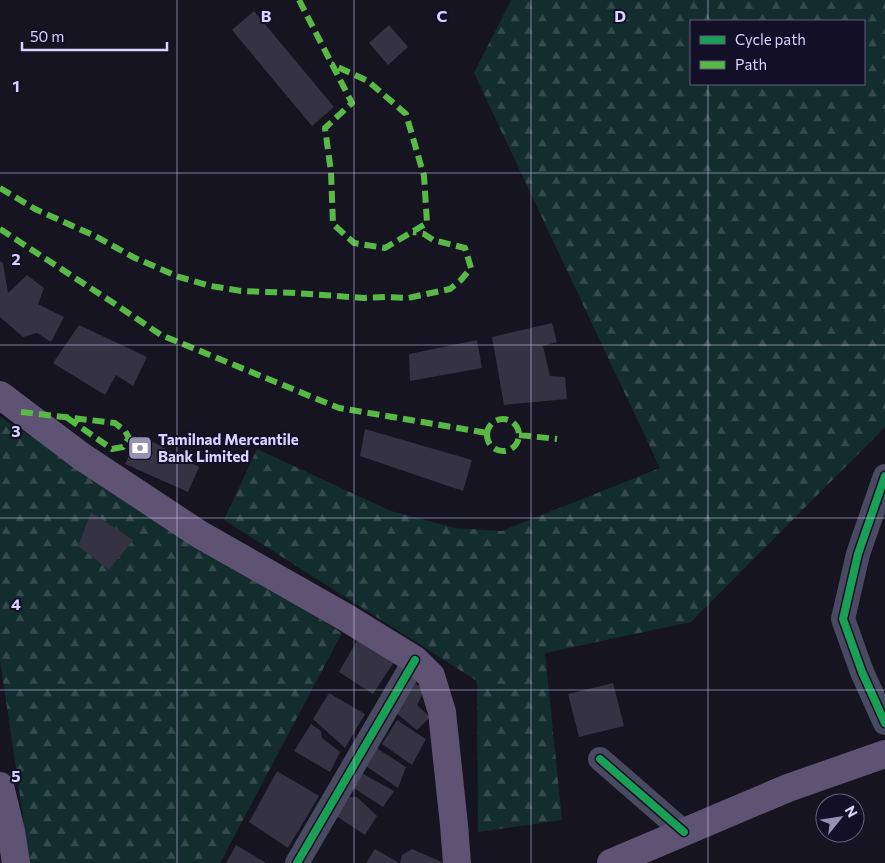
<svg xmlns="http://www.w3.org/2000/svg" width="885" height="863" viewBox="0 0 885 863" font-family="Commissioner,sans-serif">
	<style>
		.forest { fill: url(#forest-firs); fill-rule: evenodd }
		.building { fill: #343243 }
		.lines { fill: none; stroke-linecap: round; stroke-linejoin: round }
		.minor { stroke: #4a4962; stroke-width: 24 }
		.major { stroke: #5e5373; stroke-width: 28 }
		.quiet { stroke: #58b947; stroke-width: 6; stroke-dasharray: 12 6; stroke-linecap: butt }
		.cycleway-casing { stroke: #130f26; stroke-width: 11 }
		.cycleway { stroke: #1a9f57; stroke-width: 8 }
		.grid { fill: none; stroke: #d9d4ff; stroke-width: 1; stroke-opacity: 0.55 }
		.labels { text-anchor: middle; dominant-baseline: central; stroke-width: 4; stroke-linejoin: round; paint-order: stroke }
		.poi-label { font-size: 15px; font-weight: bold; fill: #d9d4ff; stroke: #130f26; text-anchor: start }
		.grid-label { font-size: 16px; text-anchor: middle; font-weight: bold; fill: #d9d4ff; stroke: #130f26; stroke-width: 4; stroke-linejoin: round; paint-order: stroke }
	</style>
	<defs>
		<pattern id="forest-firs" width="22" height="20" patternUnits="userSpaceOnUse" patternTransform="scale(1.25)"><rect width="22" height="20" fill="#132c2d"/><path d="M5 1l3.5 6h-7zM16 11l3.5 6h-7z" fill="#354a4c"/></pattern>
	</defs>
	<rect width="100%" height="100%" fill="#161421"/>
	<!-- forest -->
	<path class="forest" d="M511,0H885V427L691,622L545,653L562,820L478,832L477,681L224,520L257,449L391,511L455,528L502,531L660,468L474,73ZM691,21H864V84H691Z
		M0,417L342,633L220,863H30L0,661Z"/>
	<!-- building -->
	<path class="building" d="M254,11L334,107L312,126L232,30Z
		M389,25L408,47L388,65L369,43Z
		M0,261L3,263L8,293L27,275L44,288L38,304L64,317L51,342L37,333L23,337L0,317Z
		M552,323L557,342L543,346L550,376L565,377L567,399L504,405L492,337Z
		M79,325L147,357L133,386L116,375L105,395L53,363Z
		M477,340L482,368L410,381L409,354Z
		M365,429L472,460L463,491L360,456Z
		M140,435L199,467L188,492L125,464Z
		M91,512L133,540L109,570L78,546Z
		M359,637L394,662L373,694L339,672Z
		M414,683L425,689L417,705L430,717L417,730L396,713Z
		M613,683L624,726L579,737L568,694Z
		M329,693L365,714L345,748L313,719Z
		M397,720L426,739L412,765L382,744Z
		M311,724L321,731L322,738L340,752L330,772L294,751Z
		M377,737L378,749L406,767L398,788L363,764Z
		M356,770L394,791L383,807L349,785Z
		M277,771L319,796L288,848L249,822Z
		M347,797H357L377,816L365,835L336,816Z
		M236,845L266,863H226Z
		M375,849L399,863H366Z
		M412,849L444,863H400L402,855Z"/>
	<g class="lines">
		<!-- minor -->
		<path class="minor" d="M885,476L858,554L843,619L862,672L885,723
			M600,759L684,832
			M297,863L415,660"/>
		<!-- major -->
		<path class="major" d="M0,395L81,456L199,534L345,617L415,660L431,676L442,712L454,825L457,863
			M0,786L11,831L16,863
			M611,863L788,788L885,754"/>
		<!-- quiet -->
		<path class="quiet" d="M299,0L352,103L325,128L331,172L333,224L354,243L385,248L427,223L424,176L406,114L368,81L331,64
			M0,188L35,209L95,236L135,258L179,277L211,286L241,291L295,293L364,298L385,297L408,298L450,289L461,280L471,268L465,248L433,240L424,234L413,232
			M0,229L115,304L161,335L339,408L487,433
			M21,412L115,423L125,431L129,438L123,447L112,449L66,417
			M487 435a16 16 0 1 1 32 0a16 16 0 1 1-32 0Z
			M519,435L557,439"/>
		<defs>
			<path id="cycleway" d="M885,476L858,554L843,619L862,672L885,723
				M600,759L684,832
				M297,863L415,660"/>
		</defs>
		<!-- cycleway casing -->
		<use href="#cycleway" class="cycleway-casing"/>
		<!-- cycleway -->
		<use href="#cycleway" class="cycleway"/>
	</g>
	<!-- grid -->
	<path class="grid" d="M177,0V863M354,0V863M531,0V863M708,0V21M708,84V863M0,173H885M0,345H885M0,518H885M0,690H885"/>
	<!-- icons -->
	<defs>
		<symbol id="bank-square" viewBox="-11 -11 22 22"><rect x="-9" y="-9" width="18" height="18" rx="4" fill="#9591b1" stroke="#130f26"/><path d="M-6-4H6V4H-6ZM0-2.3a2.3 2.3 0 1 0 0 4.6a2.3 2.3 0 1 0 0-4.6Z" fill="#fff"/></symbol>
	</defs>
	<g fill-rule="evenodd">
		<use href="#bank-square" x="126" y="434" width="28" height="28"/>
	</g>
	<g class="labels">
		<!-- poi labels -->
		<g class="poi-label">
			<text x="158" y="439">Tamilnad Mercantile<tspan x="158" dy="17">Bank Limited</tspan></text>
		</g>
	</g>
	<g class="grid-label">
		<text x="266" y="22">B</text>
		<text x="442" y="22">C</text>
		<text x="620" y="22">D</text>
		<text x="16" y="92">1</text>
		<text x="16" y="265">2</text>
		<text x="16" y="437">3</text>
		<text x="16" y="610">4</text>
		<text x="16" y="782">5</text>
	</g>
	<!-- legend -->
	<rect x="690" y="20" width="175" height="65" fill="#130f26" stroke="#625e7d"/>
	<rect x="700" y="36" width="25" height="8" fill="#1a9f57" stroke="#625e7d"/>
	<text x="735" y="45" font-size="15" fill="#d9d4ff">Cycle path</text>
	<rect x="700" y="61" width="25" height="8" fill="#58b947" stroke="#625e7d"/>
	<text x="735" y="70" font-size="15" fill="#d9d4ff">Path</text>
	<!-- north arrow -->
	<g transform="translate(840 818) rotate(60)"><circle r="24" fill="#130f26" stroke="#625e7d"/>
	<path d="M0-4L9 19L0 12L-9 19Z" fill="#9591b1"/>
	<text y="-8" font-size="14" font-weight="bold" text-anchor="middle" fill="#d9d4ff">N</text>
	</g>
	<!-- scale -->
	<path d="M22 42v8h145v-8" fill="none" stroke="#d9d4ff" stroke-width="2.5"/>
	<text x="30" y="42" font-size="15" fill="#d9d4ff" stroke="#130f26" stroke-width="4" paint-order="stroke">50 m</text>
</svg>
